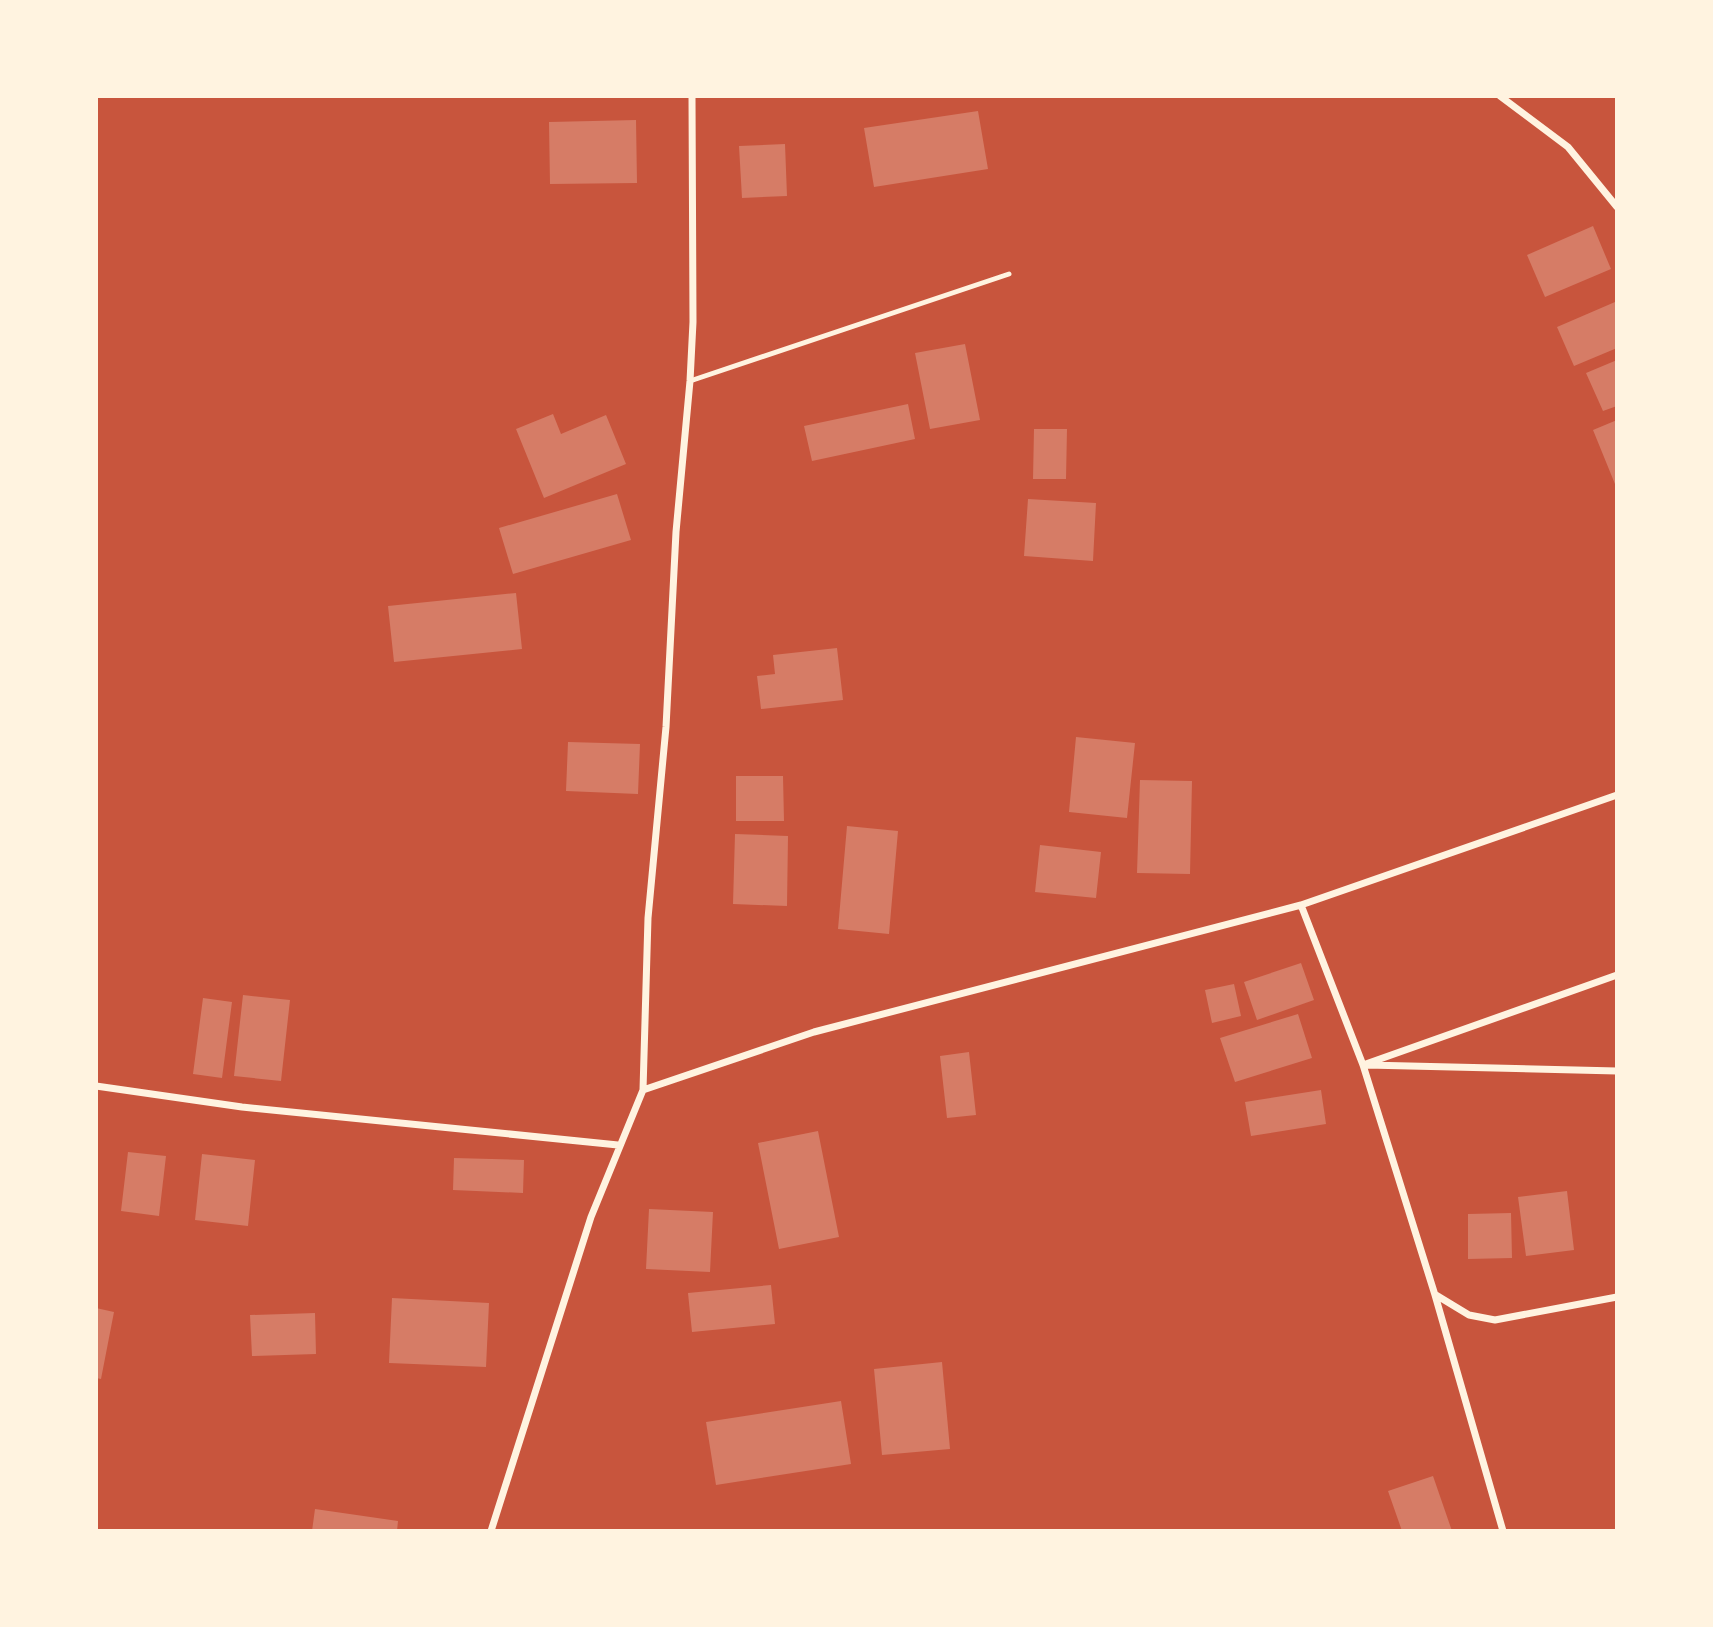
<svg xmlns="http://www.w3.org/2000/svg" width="1713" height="1627" viewBox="0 0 1713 1627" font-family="Lato,sans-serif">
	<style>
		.building { fill: #d67c66 }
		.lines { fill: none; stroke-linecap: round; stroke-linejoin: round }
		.service { stroke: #fff3e0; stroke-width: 5 }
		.minor { stroke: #fff3e0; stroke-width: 7 }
	</style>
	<rect width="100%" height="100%" fill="#c8553d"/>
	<!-- building -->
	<path class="building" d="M978,111L988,169L874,187L864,128Z
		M636,120L637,183L550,184L549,122Z
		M785,144L787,196L742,198L739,146Z
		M1593,226L1611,269L1545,297L1527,255Z
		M1615,302L1617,348L1574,366L1557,327Z
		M965,344L980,420L930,429L915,353Z
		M1617,360V406L1603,411L1586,373Z
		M908,404L915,439L812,461L804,426Z
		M553,414L561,434L606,415L626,464L544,498L516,429Z
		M1617,420V489L1593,430Z
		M1034,429H1067L1066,479H1033Z
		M617,494L631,540L513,574L499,528Z
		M1028,499L1096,503L1093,561L1024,556Z
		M516,593L522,649L394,662L388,606Z
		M837,648L843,700L761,709L757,676L775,674L773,655Z
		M1076,737L1135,743L1127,818L1069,812Z
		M568,742L640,744L638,794L566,791Z
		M736,776H783L784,821H736Z
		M1140,780L1192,781L1190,874L1137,873Z
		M847,826L898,831L889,934L838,929Z
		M735,834L788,836L787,906L733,904Z
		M1040,845L1101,852L1096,898L1035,892Z
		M1301,963L1314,1000L1257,1020L1244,982Z
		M1234,984L1241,1016L1212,1023L1205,990Z
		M243,995L290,1000L281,1081L234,1076Z
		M203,998L232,1002L222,1078L193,1074Z
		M1298,1014L1312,1058L1235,1082L1220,1038Z
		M969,1052L976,1115L947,1118L940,1056Z
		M1321,1090L1326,1124L1251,1136L1245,1102Z
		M818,1131L839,1237L779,1249L758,1143Z
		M128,1152L166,1156L159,1216L121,1211Z
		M202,1154L255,1160L248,1226L195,1220Z
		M454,1158L524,1160L523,1193L453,1190Z
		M1567,1191L1574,1250L1526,1256L1518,1197Z
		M649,1209L713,1212L710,1272L646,1269Z
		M1511,1213L1512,1258L1468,1259V1214Z
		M771,1285L775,1324L692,1332L688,1293Z
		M392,1298L489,1303L486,1367L389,1363Z
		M96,1308L114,1312L101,1379L96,1378Z
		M315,1313L316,1354L252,1356L250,1315Z
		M942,1362L950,1449L882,1455L874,1369Z
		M841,1401L851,1464L716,1485L706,1422Z
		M1433,1476L1452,1531H1402L1388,1491Z
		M315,1509L398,1521L397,1531H312Z"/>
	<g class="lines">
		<!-- service -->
		<path class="service" d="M690,381L1009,274"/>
		<!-- minor -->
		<path class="minor" d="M1500,96L1568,147L1617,207
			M1301,905L1363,1065L1435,1295L1503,1531
			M1363,1065L1617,975
			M1367,1065L1617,1071
			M96,1086L242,1107L618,1145
			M643,1090L814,1032L1301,905L1617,795
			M1436,1295L1469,1315L1495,1320L1617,1297
			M491,1531L591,1217L643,1090L648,918L666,727L676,532L690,381L693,322L692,96"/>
	</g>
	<!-- border -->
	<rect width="1713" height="1627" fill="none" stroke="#fff3e0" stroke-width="196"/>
</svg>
